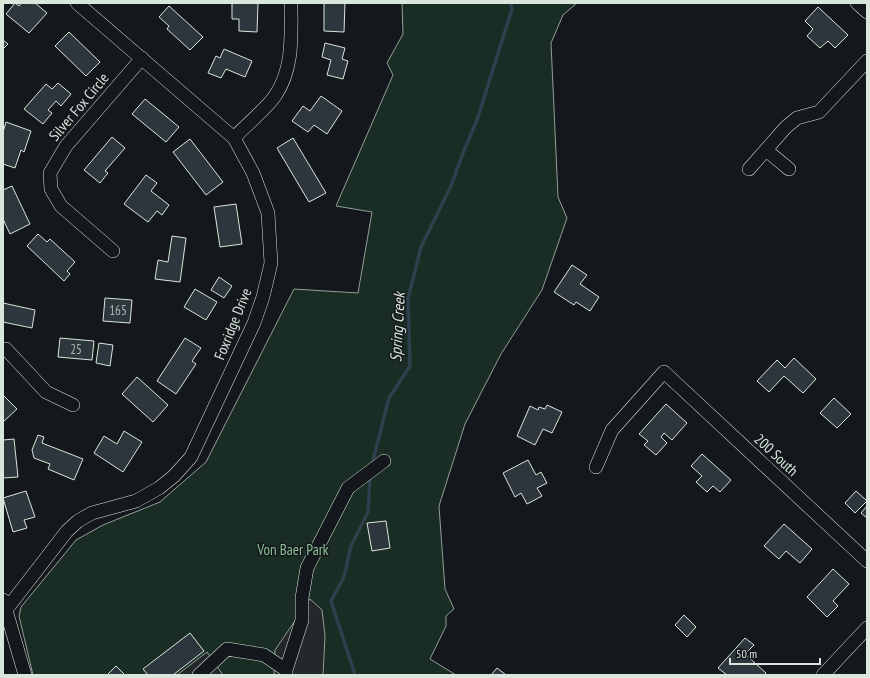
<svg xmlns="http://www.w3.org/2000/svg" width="870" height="678" font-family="'PT Sans Narrow',sans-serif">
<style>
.green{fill:#1a2d24;stroke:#939e99}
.parking{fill:#24282b;stroke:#939e99}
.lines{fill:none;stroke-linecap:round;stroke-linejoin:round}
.stream{stroke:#2f3f4d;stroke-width:3.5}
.building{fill:#2c363c;stroke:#d8e6dc}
.minor-casing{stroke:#d8e6dc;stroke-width:14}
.minor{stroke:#14181c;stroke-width:13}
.labels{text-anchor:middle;stroke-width:3;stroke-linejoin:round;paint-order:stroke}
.number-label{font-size:13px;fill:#adbab4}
.street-label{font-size:15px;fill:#d8e6dc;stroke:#14181c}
.park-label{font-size:15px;fill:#8ac095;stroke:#14181c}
.water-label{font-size:16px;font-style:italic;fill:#d8e6dc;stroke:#14181c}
</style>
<rect width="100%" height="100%" fill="#14181c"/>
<path class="green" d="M402,3h175l-14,12 -12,28 7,154 9,21 -25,72 -41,64 -36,70 -26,82 6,83 9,20 -8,7v10l-16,33 26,16h-423l-14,-59 2,-9 55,-67 27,-15 57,-23 46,-40 88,-173 64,4 14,-81 -36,-6 57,-131 -6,-12 16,-29z"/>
<path class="parking" d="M310,599l12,11 3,26 -2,39h-49l1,-25z
M207,652l16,23h-46z"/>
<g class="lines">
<path class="stream" d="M372,464l17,-66 21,-32 -2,-67 13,-52 30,-61 12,-33 14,-33 35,-111 -1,-6
M355,675l-24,-74 13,-24 7,-31 17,-34 2,-36"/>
</g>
<path class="building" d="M15,3l4,3 2,-3h14l12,10 -18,20 -23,-19z
M232,3h26l-1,29 -18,-1v-12h-7z
M324,3h21l-1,29 -20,-1z
M169,6l34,31 -13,13 -23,-21 2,-3 -10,-9z
M818,7l30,28 -13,13 -7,-7 -8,7 -13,-12 6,-7 -8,-8z
M69,32l31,30 -14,14 -31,-30z
M3,40l5,4 -5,5z
M325,43l20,5 -3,11 6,2 -5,18 -16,-4 4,-15 -9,-3z
M224,49l28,12 -7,16 -19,-8 -5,9 -13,-5 8,-17 4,2z
M58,83l13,11 -10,12 -5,-5 -8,9 4,3 -9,11 -19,-15 22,-25 6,5z
M321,96l21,15 -15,23 -13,-9 -6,7 -16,-11 11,-15 7,5z
M145,99l34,28 -13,15 -34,-28z
M6,122l25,9 -7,21 -3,-2 -6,18 -12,-4v-32z
M112,137l13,11 -20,23 3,2 -8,10 -16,-13z
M293,138l33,55 -17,9 -32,-54z
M190,139l33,43 -17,13 -33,-43z
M146,175l11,8 -6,8 18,14 -7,10 -5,-4 -9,11 -24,-18z
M12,186l18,38 -20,10 -7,-15v-29z
M236,204l6,40 -22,3 -6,-40z
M38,234l9,8 3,-3 25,23 -8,9 3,3 -6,7 -37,-35z
M172,236l14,2 -6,44 -25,-3 3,-19 10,2z
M572,265l15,10 -7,9 19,13 -9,14 -14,-9 -2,3 -20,-13z
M219,277l13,9 -8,12 -13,-8z
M195,289l22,13 -11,18 -22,-13z
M105,298l27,2 -2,23 -27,-2z
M3,303l32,7 -3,18 -29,-6z
M60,338l34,3 -2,19 -34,-3z
M185,338l16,10 -9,13 4,3 -20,30 -19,-13z
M99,343l14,2 -3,21 -14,-3z
M794,358l22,21 -13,14 -19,-17 -15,16 -12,-11 20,-21 8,8z
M137,377l31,28 -15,17 -31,-28z
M3,395l14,14 -14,13z
M834,398l17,16 -14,14 -17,-15z
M666,404l21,19 -15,17 -8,-7 -3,4 6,6 -11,12 -12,-10 4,-4 -9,-7z
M547,405l15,7 -10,21 -9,-4 -8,16 -18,-9 13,-30 8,4 1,-3 6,2z
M124,431l18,11 -19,30 -29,-19 10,-17 13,8z
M38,435l6,2 -2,6 41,16 -9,21 -26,-11 2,-5 -16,-6 -2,-8z
M14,439l4,38 -15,1v-38z
M702,454l29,26 -11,12 -7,-6 -6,6 -11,-10 6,-6 -11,-10z
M528,460l8,15 5,-3 6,11 -10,5 5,8 -15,8 -6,-11 -6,4 -12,-24z
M26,491l9,26 -11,3 3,8 -14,4 -10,-34z
M856,491l11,10 -12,12 -10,-10z
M867,506v12l-6,-5z
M386,521l4,27 -18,3 -5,-28z
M784,524l28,25 -12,14 -14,-12 -7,8 -15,-13z
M833,569l16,15 -16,17 5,5 -11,11 -20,-20z
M684,615l12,12 -9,10 -12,-12z
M190,633l14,18 -31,24h-25l-5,-6z
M745,638l9,7 -9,9 21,19 -2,2h-37l-9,-7z
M116,666l9,9h-18z
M497,668l9,7h-15z"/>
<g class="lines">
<g class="minor-casing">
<path id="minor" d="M857,3l10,9
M234,138c12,-13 31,-28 41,-42 19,-28 16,-61 16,-93
M766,150l23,19
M749,169l37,-42 11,-9 22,-6 48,-51
M113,251l-52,-45 -10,-17 -1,-16 16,-27 76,-88
M3,349h3l40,43 27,13
M596,467l16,-37 52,-58 203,189
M3,600l22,75
M6,610l61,-79 11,-10 14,-8 44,-12 23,-13 15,-12 17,-19 63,-134 9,-26 8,-34 -3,-50 -15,-40 -19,-35 -157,-135
M199,675l28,-26 37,6 22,15
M286,675v-5l16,-50v-22l5,-30 41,-80 36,-27
M823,675l44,-47"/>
</g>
<use href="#minor" class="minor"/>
</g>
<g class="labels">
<g class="number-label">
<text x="118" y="315">165</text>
<text x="76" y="354">25</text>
</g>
<g class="street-label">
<text transform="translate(79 107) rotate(-50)" y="5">Silver Fox Circle</text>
<text transform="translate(233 324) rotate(-68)" y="5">Foxridge Drive</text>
<text transform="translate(776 455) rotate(43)" y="5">200 South</text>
</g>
<g class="park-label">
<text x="293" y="555">Von Baer Park</text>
</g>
<g class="water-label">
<text transform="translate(397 327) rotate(-87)" y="6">Spring Creek</text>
</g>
</g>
<rect width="870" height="678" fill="none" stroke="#d8e6dc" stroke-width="8"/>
<path d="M730 658v6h90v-6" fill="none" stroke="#d8e6dc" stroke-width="2"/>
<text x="736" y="658" font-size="12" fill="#d8e6dc" stroke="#14181c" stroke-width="3" paint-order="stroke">50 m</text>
</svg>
